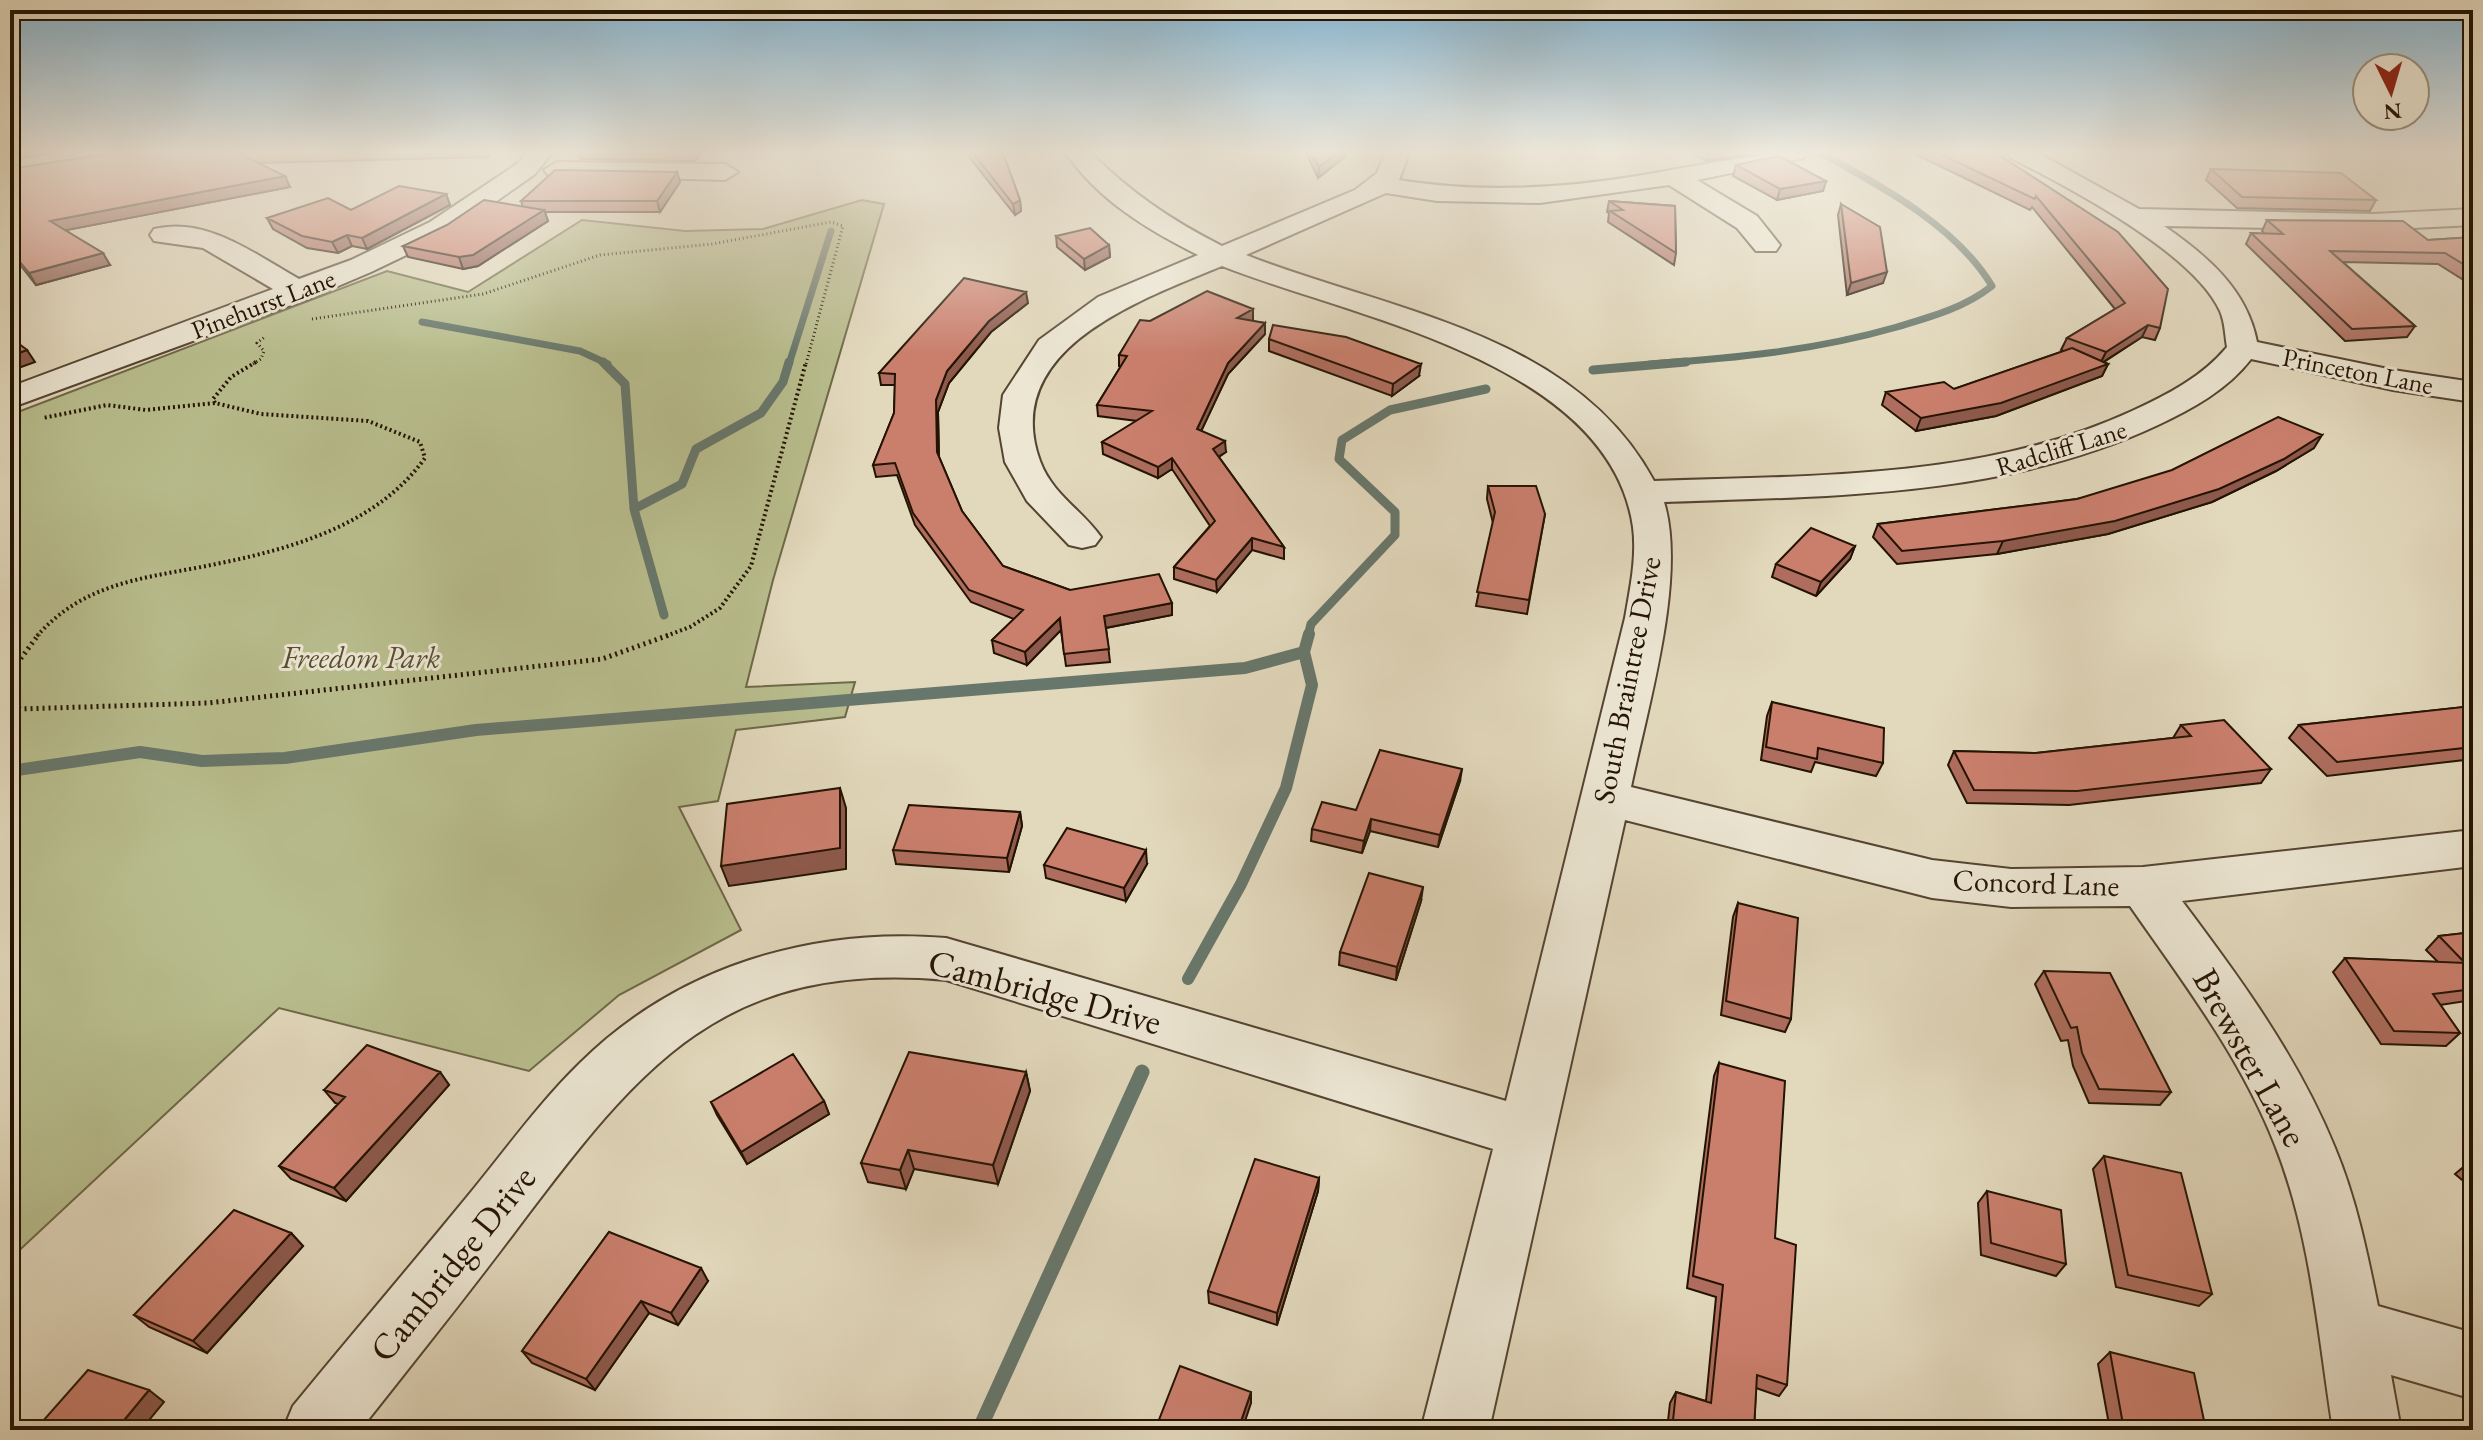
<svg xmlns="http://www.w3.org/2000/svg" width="2483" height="1440" font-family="'EB Garamond',serif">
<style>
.green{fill:#b8bd8d;stroke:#6e6848;stroke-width:2}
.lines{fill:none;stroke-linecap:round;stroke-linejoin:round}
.stream-far3{stroke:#68776b;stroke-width:7}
.stream-far2{stroke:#68776b;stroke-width:9}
.stream-far1{stroke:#68776b;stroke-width:12}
.stream{stroke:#68776b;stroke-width:15}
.minor-casing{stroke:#544431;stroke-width:4}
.path-far2{stroke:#241303;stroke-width:3;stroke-dasharray:1 3;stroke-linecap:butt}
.path-far1{stroke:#241303;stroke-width:4;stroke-dasharray:2 3;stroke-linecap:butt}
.path{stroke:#241303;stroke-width:5;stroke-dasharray:2 4;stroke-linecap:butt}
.minor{fill:#ece6d3;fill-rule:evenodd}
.wall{fill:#ae6d5e;stroke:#241303;stroke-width:2}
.shaded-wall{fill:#8d594c;stroke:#241303;stroke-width:2}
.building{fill:#ca7f6d;stroke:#241303;stroke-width:2}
.labels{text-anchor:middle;stroke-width:6;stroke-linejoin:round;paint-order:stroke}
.far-street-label{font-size:26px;fill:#241303;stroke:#ece6d3}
.park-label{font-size:30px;font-style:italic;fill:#584e33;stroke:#ece6d3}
.street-label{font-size:30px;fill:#241303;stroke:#ece6d3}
.near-street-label{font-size:36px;fill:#241303;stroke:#ece6d3}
</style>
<rect width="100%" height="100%" fill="#e2d8bc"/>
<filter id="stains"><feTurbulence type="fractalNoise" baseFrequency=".0025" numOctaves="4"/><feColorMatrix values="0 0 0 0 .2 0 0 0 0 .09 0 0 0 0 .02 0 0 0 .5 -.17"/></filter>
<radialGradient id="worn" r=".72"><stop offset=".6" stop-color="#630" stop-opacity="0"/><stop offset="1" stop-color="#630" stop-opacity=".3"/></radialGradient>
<path class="green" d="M862,200l22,4 -111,376 -27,107 109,-5 -10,35 -109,13 -18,71 -39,6 62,123 -122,65 -90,76 -250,-63 -269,251v-844l377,-144 81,21 114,-72 103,11 78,-2z"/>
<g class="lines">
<path class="stream-far3" d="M422,322l158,29 28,13
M789,364l42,-133
M1650,364c86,-6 163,-13 247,-37 34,-10 67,-19 95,-41 -36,-60 -111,-100 -171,-133"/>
<path class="stream-far2" d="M603,362l22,22 9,125 30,106
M1593,370l93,-8
M634,509l48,-25 14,-35 65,-36 22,-31 6,-20
M1308,636l3,-12 84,-89v-23l-56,-53 3,-19 48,-30 96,-21"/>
<path class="stream-far1" d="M10,771l130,-19 62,9 83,-3 191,-28 769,-62 59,-16
M1188,979l53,-95 45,-96 26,-103 -8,-33 5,-18"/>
<path class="stream" d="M979,1430l163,-358"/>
<g class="minor-casing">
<path id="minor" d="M527,153h25l-17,21 -85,60 -79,38 -61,26 -300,110v-21l263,-98 -70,-41 -49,-7 -4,-6 4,-6c53,-13 102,26 145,50l52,-19 79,-38 87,-58z
M1066,153h25c40,40 80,67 131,93l133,-56 22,-17 8,-20h24l-10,27c80,13 158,9 238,-4 57,-9 112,-23 170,-23l-3,5 -107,22 60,36 23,29 -4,6h-20l-19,-23 -68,-43 -129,18 -103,-2 -51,-8 -140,62c142,56 328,77 408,226 161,-6 328,-1 478,-70 35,-16 70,-34 95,-64 -2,-11 -2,-25 -7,-36 -27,-59 -152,-124 -209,-153l-3,-5h30l101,56 234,5 100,-5v16l-100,5 -209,-4c42,29 83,63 93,116l136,28 80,12v20l-80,-12 -142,-31c-24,31 -59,50 -93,66 -155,73 -327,71 -494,77 23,75 -17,207 -33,285l301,73 79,9 132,-2 330,-37v36l-291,35c58,77 116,156 153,247 21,50 32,104 43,158l95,27v66l-82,-24 10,55h-68c-15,-95 -22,-195 -58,-285 -34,-87 -92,-163 -145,-239l-119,1 -79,-9 -307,-78 -136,610h-68l72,-281 -547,-169c-224,-20 -306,86 -429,249 -51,68 -104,134 -157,201h-77l10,-24c59,-72 119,-142 178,-214 36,-44 69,-90 109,-129 98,-97 232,-136 366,-125l560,163 119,-483c5,-29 12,-61 8,-91 -24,-166 -283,-210 -411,-261 -79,33 -223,82 -182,195 12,33 42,49 61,76l-6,8 -13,3 -13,-3 -42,-44 -22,-39 -6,-34 4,-33 36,-55 59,-43 100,-42c-50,-25 -100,-55 -132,-102z
M557,162l168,2 13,8 -13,8 -177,-5 -4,-5z"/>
</g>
<path class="path-far2" d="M312,319l171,-25 117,-39 112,-11 119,-22 12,4 -37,138
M253,364l8,-5 3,-8 -7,-8 9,-7"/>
<path class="path-far1" d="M215,403l-2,-4 18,-22 25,-15
M37,636c45,-51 100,-57 164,-69 82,-16 173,-38 224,-109l-5,-16 -52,-21 -107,-7 -46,-11 -69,7 -39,-5 -64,13
M666,636l24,-9 30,-19 31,-42 55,-204"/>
<path class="path" d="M10,673l29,-39
M10,700l10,9 188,-6 394,-44 70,-25"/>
<use href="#minor" class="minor"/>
</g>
<path class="wall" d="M112,153h379l-3,4 -230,6 32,24 -224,43 44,35 -74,20 -26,-33v-83z
M578,153h123l-6,8 -114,-2z
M969,153h34l17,47 1,11 -6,4 -45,-57z
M1306,153h40v3l-28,22z
M1692,153h60v1l-45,7z
M1913,153h94l-1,3 -4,1 158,171 -5,12 -13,-3 -38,25 4,2 -6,12 -106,40 -80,15 -34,-26 4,-13 68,-3 110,-38 -3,-1 6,-12 48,-29 -83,-102 -2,3z
M1736,165l90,16 -3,10 -46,9 -44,-24z
M2211,169l165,31 -6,11 -133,-3 -31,-28z
M677,172l3,10 -20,30h-115l3,9 -70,45 -15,3 -55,-12 -5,-11 120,-39 -2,-6z
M446,194l4,11 -83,44 -15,-3 -14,7 -31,-5 -34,-19 -6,-11 84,-8z
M1609,201l66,5 1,47 -2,12 -66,-43 1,-9 -2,-1z
M1841,204l42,79 -36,12 -9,-80z
M2267,220l161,20 45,-3v49l-35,-22 -95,-2 72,64 -8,11 -62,4 -99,-97 5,-11 14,1 -3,-3z
M1056,236l53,9 1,12 -25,13 -28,-23z
M1028,303l-37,29 -42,51 -11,29 1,45 23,54 41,55 67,24 102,13v12l-66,13 4,34 -44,4 -5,-36 -34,35 -33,-12 -2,-13 22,-21 -43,-17 -56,-77 -18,-50 -21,2 -3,-12 21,-52 1,-28h-14l-2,-12z
M1253,320l-2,1 14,2v11l-37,40 -27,57 25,21 -7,5 65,90v12l-32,-9 -35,42 -43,-13v-12l36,-41 -38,-57 -14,9 -55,-24 -1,-12 35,-21 -39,-5 -1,-11 24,-39h-2v-11l31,-34z
M1269,339l150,37 -27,20 -123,-45z
M2314,448l-38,23 -64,31 -104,32 -111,20 -100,10 -24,-27 5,-13 199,-25z
M1488,486l57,28 -18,100 -51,-8 17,-83 -6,-24z
M1855,546l-5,13 -34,37 -44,-19 4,-13z
M1772,702l111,61 -7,13 -61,-14 -4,10 -50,-12 6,-44z
M2473,706v53l-146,17 -38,-38 10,-13z
M2181,725l90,44 -10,14 -192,22 -102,-2 -19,-38 6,-14 82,2 137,-15z
M1460,781l-22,66 -68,-16 -8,22 -51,-12 1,-12 44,-19z
M1020,812l2,14 -13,46 -113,-8 -3,-14z
M1147,864l-21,37 -80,-23 -2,-13z
M1421,901l-25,79 -57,-15 1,-13z
M1738,903l53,116 -6,13 -64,-17 12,-98z
M2473,932v68l-33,5 20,28 -14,13 -65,-2 -48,-72 12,-14 93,4 -12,-12 13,-14z
M2044,971l127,121 -11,13 -71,-2 -16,-37 -5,-26 -7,1 -26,-57z
M1719,1063l56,175 12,147 -8,11 -23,-8 -2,42h-87l3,-27 6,-11 30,9 10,-104 -29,-9 27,-212z
M440,1072l9,13 -103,116 -55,-22 -12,-13 59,-62 -3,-1 -11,-13z
M1026,1072l4,19 -32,93 -84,-15 -8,20 -38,-7 -7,-19z
M824,1101l5,13 -82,50 -30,-49 -6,-13z
M2104,1156l108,138 -13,12 -83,-19 -23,-118z
M2473,1159v30l-18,-15z
M1319,1178l-1,13 -41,134 -68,-22 -1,-12z
M1987,1191l79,73 -10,12 -75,-21 -3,-52z
M609,1232l99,49 -30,44 -29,-12 -54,77 -63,-27 -10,-12z
M291,1233l12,13 -96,107 -58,-26 -15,-12z
M2110,1352l96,78h-96l-12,-66z"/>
<path class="shaded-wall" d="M10,153h46l-46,7z
M693,153h8l-6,8z
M1337,153h9v3l-28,22 1,-11z
M1709,153h43v1l-45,7z
M1989,153h18l-1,3 -19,4z
M677,172l3,10 -20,30 -3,-11z
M285,176l5,11 -233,45 -7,-11z
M1826,181l-3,10 -46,9 3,-11z
M446,194l4,11 -83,44 -5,-11z
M1020,200l1,11 -6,4 -2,-11z
M544,210l4,11 -70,45 -15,3 -4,-12z
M347,235l5,11 -14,7 -6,-11z
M1109,245l1,12 -25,13 -1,-11z
M103,253l7,12 -74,20 -7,-12z
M1887,272l-4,11 -36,12 4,-12z
M1026,292l2,11 -37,29 -42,51 -11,29 1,52 -2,-12 -1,-52 11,-29 42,-50z
M1253,309v11l-16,9v-11z
M1265,323v11l-37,40 -31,66v-11l31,-66z
M2148,325l-6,12 -42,27 6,-12z
M27,350l8,12 -25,9v-15z
M1421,364l-2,12 -27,20 1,-12z
M2108,364l-6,12 -106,40 -80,15 5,-13z
M2322,435l-8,13 -38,23 -64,31 -104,32 -111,20 6,-13z
M1225,441l1,11 -13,8v-11z
M1172,458v11l-14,9v-11z
M1252,538v12l-35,42 -1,-12z
M1855,546l-5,13 -34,37 5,-14z
M1172,603v12l-67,13 -1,-12z
M1060,618l1,12 -34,35 -2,-13z
M1462,769l-2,12 -22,66 2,-12z
M840,788l6,20v61l-117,17 -8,-20z
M1020,812l2,14 -13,46 -2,-14z
M1371,819l-1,12 -8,22 2,-12z
M1146,850l1,14 -21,37 -2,-13z
M1423,887l-2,14 -25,79 1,-13z
M440,1072l9,13 -103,116 -12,-13z
M1026,1072l4,19 -32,93 -5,-19z
M824,1101l5,13 -82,50 -6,-12z
M908,1150l6,19 -8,20 -6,-19z
M1319,1178l-1,13 -41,134v-12z
M291,1233l12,13 -96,107 -14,-12z
M701,1268l7,13 -30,44 -7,-12z
M641,1301l8,12 -54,77 -9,-11z
M149,1390l15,12 -23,28h-25z
M1251,1392v11l-9,27h-4z"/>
<path class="building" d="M112,153h134h-8l47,23 -235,45 53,32 -74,20 -19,-23v-81z
M973,153h30l17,47 -7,4z
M1311,153h26l-18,14z
M1938,153h58l122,79 50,57 -8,39 -12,-3 -42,27 -39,-14 58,-35 -89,-107 -1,3z
M1779,156l47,25 -46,8 -44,-24z
M2211,169l130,4 35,27 -134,-3z
M555,170l122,2 -20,29h-136z
M399,186l47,8 -84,44 -15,-3 -15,7 -30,-6 -35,-18 61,-20 23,12z
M484,200l60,10 -71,45 -14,2 -56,-11 44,-21z
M1609,201l66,5 1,47 -66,-42 13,-1z
M1841,204l39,23 7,45 -36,11z
M2267,220l136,1 25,19 45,-3v33l-28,-17 -115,-2 85,75 -63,3 -101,-96 32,1z
M1090,228l19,17 -25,14 -28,-23z
M964,278l62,14 -37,29 -42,50 -11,29 1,52 25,59 41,55 67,24 89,-16 13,29 -68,13 5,33 -45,5 -4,-36 -35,34 -33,-12 31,-30 -54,-20 -56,-77 -18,-50 -22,2 21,-52 1,-39 -16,-1z
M1207,291l46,18 -16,9 28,5 -37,40 -31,66 28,12 -12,8 71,98 -32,-9 -36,42 -42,-13 41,-46 -43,-63 -14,9 -56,-25 50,-31 -55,-6 30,-49 -8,-1 21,-35 10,1z
M1273,325l73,12 75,27 -28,20 -124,-45z
M10,337l17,13 -17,6z
M2072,348l36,16 -107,39 -80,15 -35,-26 58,-10 10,7z
M2278,417l44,18 -38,24 -65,30 -104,32 -112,20 -101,10 -24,-27 199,-25 95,-29z
M1488,486h48l9,28 -16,86 -52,-8 18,-80z
M1811,528l44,18 -34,36 -45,-18z
M1772,702l112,26 -1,35 -65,-15 -1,11 -51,-12z
M2472,706l1,41 -136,15 -38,-37z
M2224,720l47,49 -194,22 -103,-1 -20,-39 82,2 155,-17 -10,-11z
M1380,750l82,19 -22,66 -69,-16 -7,22 -52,-12 10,-27 34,8z
M840,788v60l-119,18 6,-62z
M909,805l111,7 -13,46 -114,-8z
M1067,828l79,22 -22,38 -80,-23z
M1369,873l54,14 -26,80 -57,-15z
M1738,903l60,15 -7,101 -65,-18z
M2473,932v57l-40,5 27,39 -66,-2 -49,-73 120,5 -26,-27z
M2044,971l66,2 61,119 -72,-3 -17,-36 -5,-26 -6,1z
M367,1045l73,27 -106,116 -55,-22 66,-69 -21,-7z
M909,1052l117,20 -33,93 -85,-15 -8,20 -39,-7z
M793,1054l31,47 -83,51 -30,-50z
M1719,1063l66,18 -10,157 21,7 -9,140 -30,-10 -3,55h-82l4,-38 35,11 12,-118 -30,-9z
M2104,1156l77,17 31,121 -84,-19z
M1255,1159l64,19 -42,135 -69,-22z
M1987,1191l74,19 5,54 -75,-21z
M234,1210l57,23 -98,108 -59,-26z
M609,1232l92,36 -30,45 -30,-12 -55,78 -64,-28z
M2110,1352l84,21 12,57h-82z
M1180,1366l71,26 -13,38h-83z
M88,1370l61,20 -33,40h-81z
M469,1422l27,8h-32z"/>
<linearGradient id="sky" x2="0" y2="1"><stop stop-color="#87b6d2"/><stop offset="0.43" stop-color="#f2ede1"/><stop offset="1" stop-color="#f2ede1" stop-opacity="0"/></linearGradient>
<rect width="2483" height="354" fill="url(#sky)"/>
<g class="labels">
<g class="far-street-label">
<text transform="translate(263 304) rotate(-21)" y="9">Pinehurst Lane</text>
<text transform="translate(2358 371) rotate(11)" y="9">Princeton Lane</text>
<text transform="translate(2061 448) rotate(-17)" y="9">Radcliff Lane</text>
</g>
<g class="park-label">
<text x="361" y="668">Freedom Park</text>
</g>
<g class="street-label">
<text transform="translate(1627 680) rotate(-79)" y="10">South Braintree Drive</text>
<text transform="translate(2036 883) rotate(2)" y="10">Concord Lane</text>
</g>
<g class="near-street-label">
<text transform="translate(1045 991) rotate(15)" y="13">Cambridge Drive</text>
<text transform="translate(2251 1057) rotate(61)" y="13">Brewster Lane</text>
<text transform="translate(452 1263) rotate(-51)" y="13">Cambridge Drive</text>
</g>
</g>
<rect width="2483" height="1440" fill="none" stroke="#e2d8bc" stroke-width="40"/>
<rect x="12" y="12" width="2459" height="1416" fill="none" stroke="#241303" stroke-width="4"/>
<rect x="20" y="20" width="2443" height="1400" fill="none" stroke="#241303" stroke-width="2"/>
<g transform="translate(2391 92) rotate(175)"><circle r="38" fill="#ece6d3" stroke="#9c9280" stroke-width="2"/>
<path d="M0-6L14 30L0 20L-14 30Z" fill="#8f2418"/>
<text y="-12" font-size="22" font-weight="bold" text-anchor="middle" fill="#241303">N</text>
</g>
<rect width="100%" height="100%" filter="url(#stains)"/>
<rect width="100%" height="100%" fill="url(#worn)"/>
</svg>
